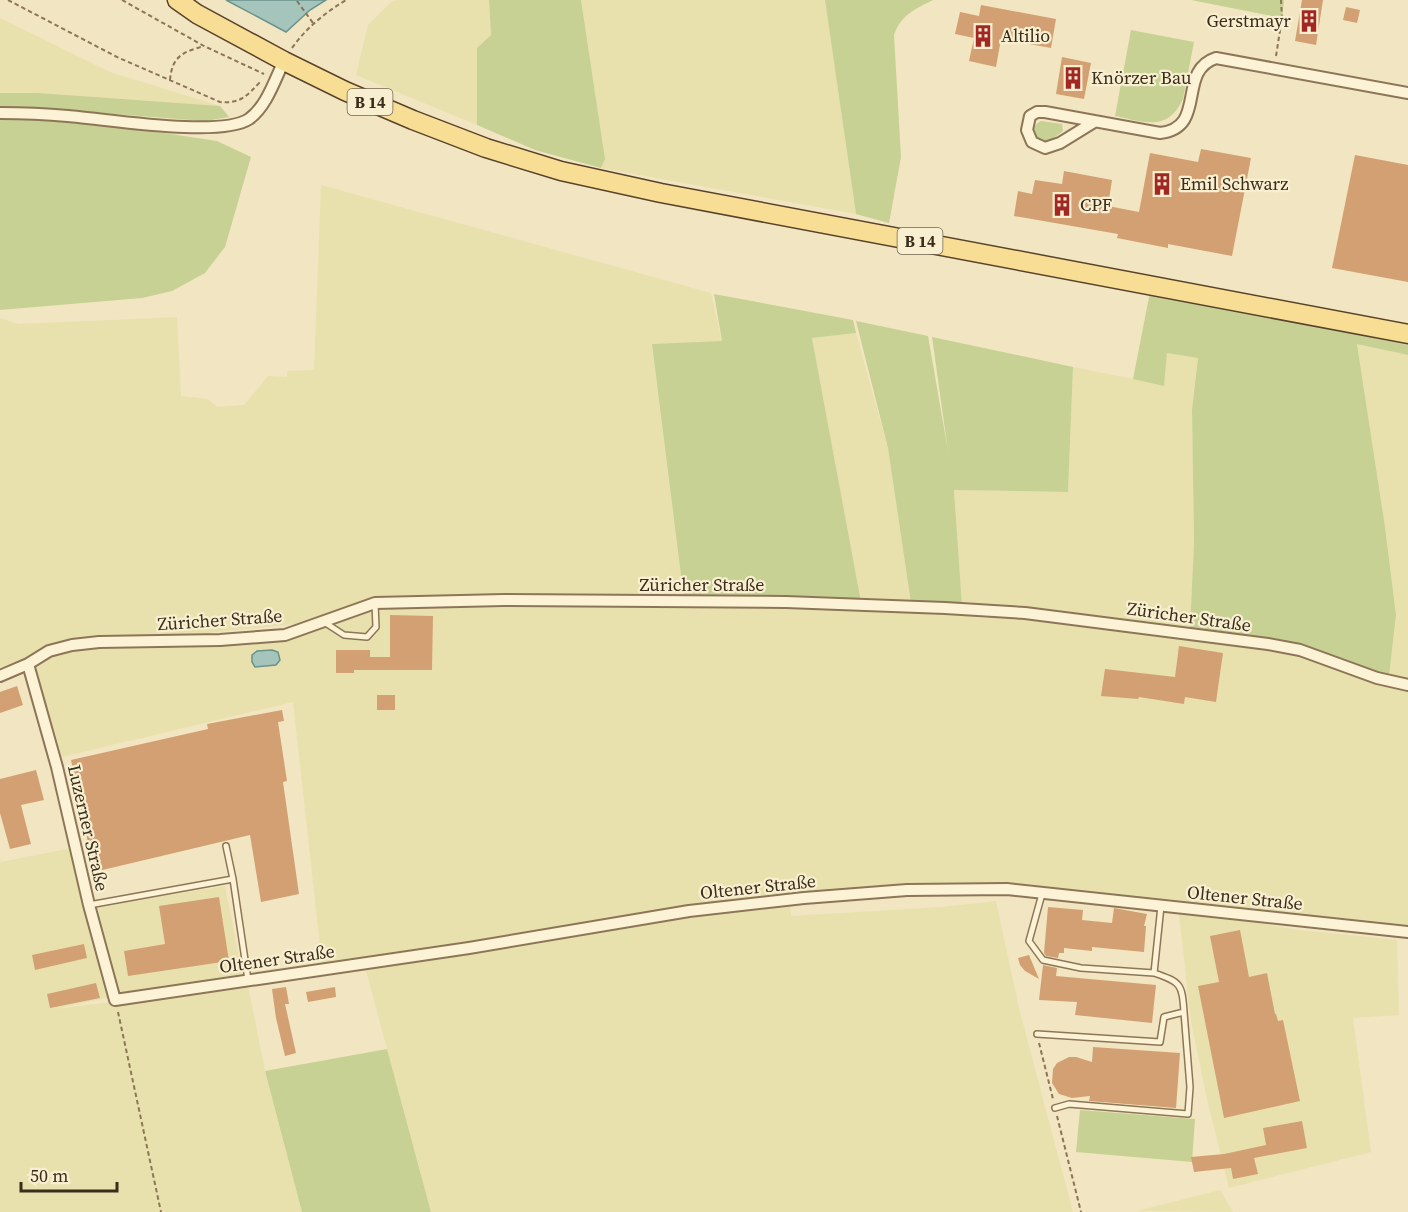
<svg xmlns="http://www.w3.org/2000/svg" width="1408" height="1212" font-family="'Source Serif 4',serif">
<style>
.farmland{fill:#e8e1ae}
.green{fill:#c7d194}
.water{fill:#a4c4bc;stroke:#6a938a;stroke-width:1.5}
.building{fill:#d3a073}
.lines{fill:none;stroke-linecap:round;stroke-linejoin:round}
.lane-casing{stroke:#8d7657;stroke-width:8}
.street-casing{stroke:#8d7657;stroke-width:14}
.primary-casing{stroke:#5a432b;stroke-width:21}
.path{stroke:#8d7657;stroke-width:2;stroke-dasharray:4.5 3;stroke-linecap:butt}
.lane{stroke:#fcf2d5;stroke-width:5}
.street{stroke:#fcf2d5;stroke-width:10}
.primary{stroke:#f8de95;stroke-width:18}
.labels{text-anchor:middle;stroke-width:4.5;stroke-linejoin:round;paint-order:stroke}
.shield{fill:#f8efd1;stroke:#746752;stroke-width:1.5}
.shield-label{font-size:16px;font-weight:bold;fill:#3b2d1c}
.poi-label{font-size:18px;fill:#3b2d1c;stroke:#f8efd1;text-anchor:start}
.street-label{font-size:18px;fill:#3b2d1c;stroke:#f8efd1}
</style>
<rect width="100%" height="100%" fill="#f2e5c1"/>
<path class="farmland" d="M396,0h93l2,35 -14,13v77l-121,-50 12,-50 23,-23z
M581,0h244l31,214 -255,-46 4,-9z
M0,18l110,54 110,34 -181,-13h-39z
M321,185l390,108 11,49 -70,2 32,255 -191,-5 -123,5 -74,25 -88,9 -99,4 -60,7 -30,17 -19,7v-350l19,6 158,-7 4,79 27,3 9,8 27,-2 24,-29 19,1v-6l27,-1z
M856,333l32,115 23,155 -50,-1 -49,-264z
M1357,343l51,12v324l-19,-3 7,-61 -11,-88z
M1167,353l31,5 -6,52 2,132 -4,87 -128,-17 -100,-6 -8,-116 114,2 5,-125 91,18z
M497,604l361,5 91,3 31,6 36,-3 279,38 113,36v238l-398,-41 -175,5 -513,73 -29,-262 -231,55 -26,-87 3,-8 14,-7 22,-5 214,-10 20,-6 62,-25z
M72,848l14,60 139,-22 18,92 -132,19 -57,12 194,-23 17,85 37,141h-302v-353l1,3z
M996,901l23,107 54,204h-642l-66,-245 319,-53 106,-11 1,13 150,-9z
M1179,914l66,6 46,9 106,11 2,75 -46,3 18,134 -142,36 -22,-89 -16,-77z
M1220,1190l13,22 -96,-1z"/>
<path class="green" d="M489,0h92l24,159 -4,9 -66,-18 -58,-25v-77l14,-13z
M825,0h108c-18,9 -32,15 -39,35l7,122 -12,66 -33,-9z
M1191,0h93l-2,18z
M1131,30l63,12 -11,57c-15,33 -39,23 -68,17z
M0,93h39l181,13 9,11 -24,4 -144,-11 -61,-2z
M0,118h25l112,11 80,12 34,16 -26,90 -20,26 -33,18 -30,7 -142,12z
M1041,121l21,3 1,7c-4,3 -11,9 -18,10 -14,0 -15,-15 -4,-20z
M1150,292l258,53v10l-51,-11 28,183 11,88 -7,61 -9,-1 -81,-30 -109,-16 4,-87 -2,-132 6,-52 -31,-5 -3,33 -31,-7z
M714,294l139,26 3,13 -44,5 49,264 -177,-3 -32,-255 70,-3z
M856,321l72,15 20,115 -16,-114 141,30 -5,125 -114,-2 8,116 -51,-3 -23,-155z
M387,1049l44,163h-129l-37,-141z
M1080,1110l115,9 -3,43 -116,-10z"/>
<path class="water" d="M226,0h100l-16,10 -24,22z
M272,650l6,2 2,8 -4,5 -21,2 -3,-5v-7l5,-4z"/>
<path class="building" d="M1302,0h21l-7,45 -21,-4z
M981,5l75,14 -5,29 -50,-9 -5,28 -27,-6 5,-23 -19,-4 5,-22 19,4z
M1346,7l14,3 -3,13 -14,-3z
M1062,57l29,6 -7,36 -28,-5z
M1201,149l50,9 -19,98 -64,-12v4l-51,-10 1,-4 -104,-18 4,-25 14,3 3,-14 27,4 2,-13 48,9 -4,26 31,6 11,-59 48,9z
M1355,155l53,10v117l-76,-14z
M390,615l43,1 -1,54h-78v3h-18v-23h34v7h20z
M1179,646l44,7 -7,49 -31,-5 -1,7 -45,-7 -1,2 -37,-3 4,-27 70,8z
M17,686l6,19 -23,8v-21z
M377,695h18v15h-18z
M282,710l2,11 -6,1 9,59 -4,1 16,112 -38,8 -11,-67 -156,37 -23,-112 137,-31 -1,-5z
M36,770l8,30 -23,5 10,39 -21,5 -10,-36v-34z
M219,897l10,64 -101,15 -4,-25 41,-7 -6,-38z
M1048,907l35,3 -1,10 30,3 2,-15 33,6 -3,12h2l-2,26 -52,-5v4l-28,-3v5h-5l-1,5 -12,-2 -2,-3z
M1240,930l9,47 18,-4 8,41h1l2,7 5,-1 17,81 -76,17 -26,-132 21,-4 -9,-46z
M84,944l3,14 -52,12 -3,-15z
M1029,955l10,24 -14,-8 -5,-6 -2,-7z
M1043,965l14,3 -1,8 100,9 -4,38 -77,-8 2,-13 -38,-2z
M96,983l4,15 -50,10 -3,-14z
M286,987l3,17h-4l11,49 -11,3 -9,-38 -4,-29z
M335,987l1,10 -28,5 -2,-10z
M1093,1047l87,6 -4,55 -87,-7 1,-5 -18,2 -13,-4 -7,-11 1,-14 4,-6 12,-6h7l16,5z
M1302,1121l5,27 -53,10 4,16 -25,5 -2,-11 -37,4 -3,-15 33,-3 42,-9 -3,-17z"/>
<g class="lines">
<g class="lane-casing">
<path id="lane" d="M324,622l20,13 23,2 9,-10 -1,-23
M226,846l7,33
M1042,894l-13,47 14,19 38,8 73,5
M89,905l144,-26 15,101
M1037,1034l123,8 4,-25 20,-5c-2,-28 -3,-30 -30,-39l7,-67
M1055,1108l14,-4 119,10 2,-27 -6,-75"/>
</g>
<g class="street-casing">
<path id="street" d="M0,113c23,0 46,1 68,3 39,3 152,22 181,3 18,-13 26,-40 35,-58
M1094,122l-34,21 -15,5 -13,-6 -5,-12 3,-14 7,-4h8l115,21c48,-5 16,-62 56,-75l192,35
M28,664l29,103 32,138 26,95 354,-52 220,-37 115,-13 103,-8 100,-1 401,43
M0,676l28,-12 21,-13 23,-6 27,-3 121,-2 65,-5 90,-32 129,-3 282,2 159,6 80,5 243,31 32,6 77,28 31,7"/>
</g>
<g class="primary-casing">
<path id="primary" d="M177,0l20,14 87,47 61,30 68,29 73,28 75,23 100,22 747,141"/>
</g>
<path class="path" d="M8,0l109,57 103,45c20,2 27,-6 40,-20
M122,0l82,46 60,28
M297,1l16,22
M292,48c15,-21 33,-35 54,-48
M1276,56l6,-38 -1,-18
M170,80c2,-24 13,-28 34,-34
M118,1012l43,200
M1039,1043l14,56
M1057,1116l24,96"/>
<use href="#lane" class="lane"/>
<use href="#street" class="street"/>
<use href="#primary" class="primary"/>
</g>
<defs>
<g id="building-bare" transform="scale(1.8)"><path d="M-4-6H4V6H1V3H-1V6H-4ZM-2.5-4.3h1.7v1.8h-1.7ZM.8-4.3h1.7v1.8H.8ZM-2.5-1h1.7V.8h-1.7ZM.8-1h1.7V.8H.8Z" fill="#a12722" stroke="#f8efd1" stroke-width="2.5" paint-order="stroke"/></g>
</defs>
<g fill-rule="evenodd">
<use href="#building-bare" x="1309" y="21"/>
<use href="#building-bare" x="983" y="36"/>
<use href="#building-bare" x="1073" y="78"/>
<use href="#building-bare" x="1162" y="184"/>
<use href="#building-bare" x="1062" y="205"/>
</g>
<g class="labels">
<g class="shield">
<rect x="347.5" y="89" width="45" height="26" rx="4.5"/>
<rect x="897.5" y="228" width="45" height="26" rx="4.5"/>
</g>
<g class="shield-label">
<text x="370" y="108">B 14</text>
<text x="920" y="247">B 14</text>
</g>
<g class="poi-label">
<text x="1291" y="27" text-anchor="end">Gerstmayr</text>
<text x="1001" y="42">Altilio</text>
<text x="1091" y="84">Knörzer Bau</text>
<text x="1180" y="190">Emil Schwarz</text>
<text x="1080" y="211">CPF</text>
</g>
<g class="street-label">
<text x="702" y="591">Züricher Straße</text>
<text transform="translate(1189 617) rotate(8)" y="6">Züricher Straße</text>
<text transform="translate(220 620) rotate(-4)" y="6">Züricher Straße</text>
<text transform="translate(88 828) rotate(77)" y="6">Luzerner Straße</text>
<text transform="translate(758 887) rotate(-6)" y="6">Oltener Straße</text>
<text transform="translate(1245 898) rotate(6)" y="6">Oltener Straße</text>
<text transform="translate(277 959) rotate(-8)" y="6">Oltener Straße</text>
</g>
</g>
<path d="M21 1182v9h96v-9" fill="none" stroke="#3b2d1c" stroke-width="3"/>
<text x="30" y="1182" font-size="18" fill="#3b2d1c" stroke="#f8efd1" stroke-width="4.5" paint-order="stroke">50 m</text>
</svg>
